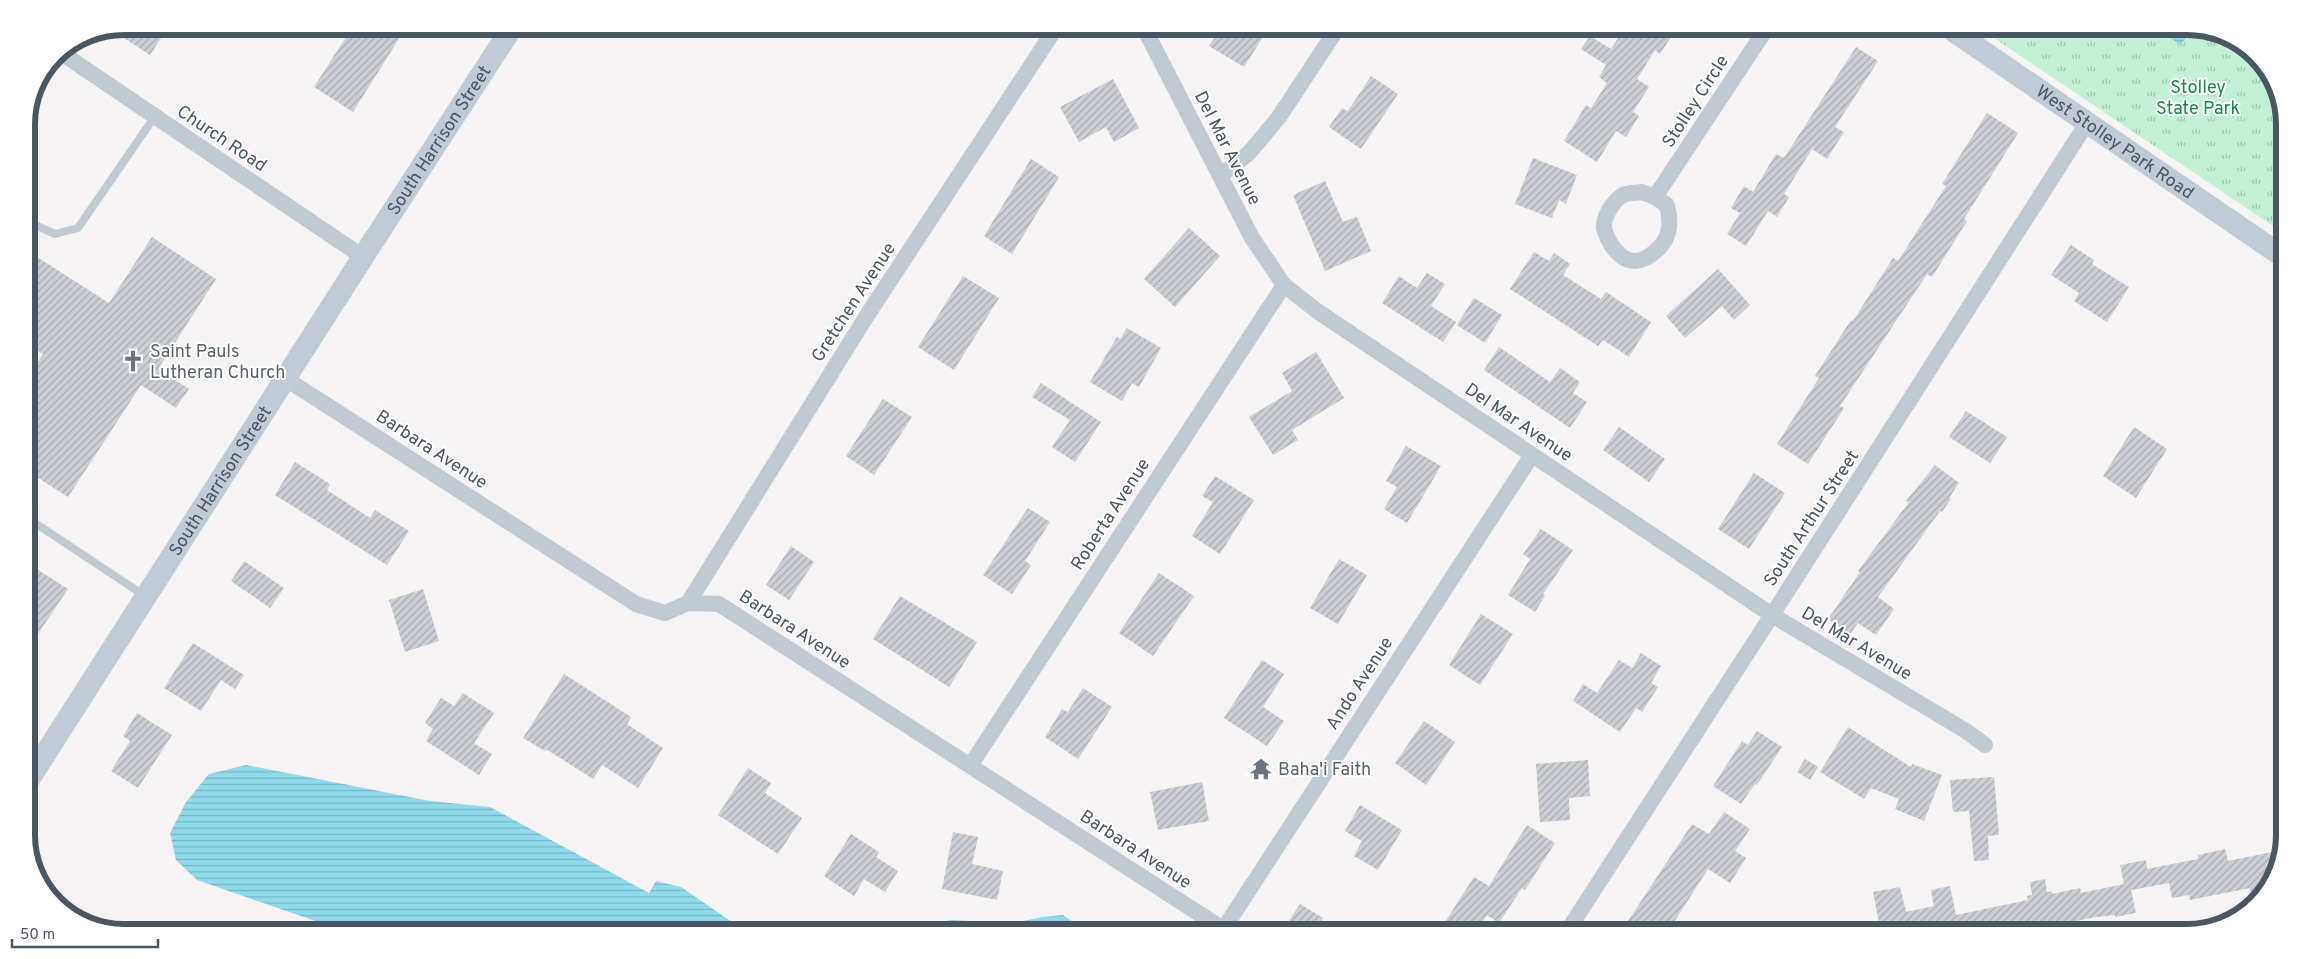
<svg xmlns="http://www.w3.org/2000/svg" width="2311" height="959" font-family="Overpass,sans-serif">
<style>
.park{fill:url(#park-tufts)}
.water{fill:url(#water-rules)}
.building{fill:url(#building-hatch)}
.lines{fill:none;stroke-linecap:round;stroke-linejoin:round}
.lane{stroke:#c1cad2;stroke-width:8}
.street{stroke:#c1cad2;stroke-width:16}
.secondary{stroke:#c1cbd6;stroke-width:22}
.labels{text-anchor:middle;stroke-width:4;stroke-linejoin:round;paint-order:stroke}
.park-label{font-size:18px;fill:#17864f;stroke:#fff}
.street-label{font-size:18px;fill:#4a5661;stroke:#fff}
.worship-label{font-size:18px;fill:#5b616d;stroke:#fff;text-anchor:start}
.rim{fill:none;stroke:#4a5661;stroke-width:6}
</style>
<defs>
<pattern id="park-tufts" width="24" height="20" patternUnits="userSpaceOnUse" patternTransform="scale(1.25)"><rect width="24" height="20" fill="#c3f1d5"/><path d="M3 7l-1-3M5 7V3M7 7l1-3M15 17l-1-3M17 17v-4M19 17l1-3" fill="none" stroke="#a0c6b0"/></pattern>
<pattern id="water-rules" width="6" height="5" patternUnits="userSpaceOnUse" patternTransform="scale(1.25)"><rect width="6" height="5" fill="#90daee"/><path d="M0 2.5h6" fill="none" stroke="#78b4c4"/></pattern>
<pattern id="building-hatch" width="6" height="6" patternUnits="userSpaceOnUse" patternTransform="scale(1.25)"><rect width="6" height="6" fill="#cdcfd5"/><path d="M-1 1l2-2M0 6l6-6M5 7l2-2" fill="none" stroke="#a8abb0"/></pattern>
</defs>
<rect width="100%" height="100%" fill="#f5f3f3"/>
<path class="park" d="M1976,26h211l37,8 44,35 17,49v116z"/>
<path class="water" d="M2153,26l40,1 -12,18z
M246,765l184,36 60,6 159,86 7,-12 25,6 67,46h-398l-153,-53 -21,-20 -6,-27 16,-31 23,-28z
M1063,915l16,11v7h-156l3,-5 24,-8 64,3 28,-6z"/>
<path class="building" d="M124,26h45l-19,29 -40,-26z
M353,26h54l-54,86 -39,-25z
M1222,26h48l-26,41 -35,-21z
M1626,26h52l-18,28 -5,-4 -18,29 12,8 -16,25 6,4 -13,21 -10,-6 -19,31 -33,-21 22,-36 5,3 16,-25 -8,-6 7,-12 -25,-16 9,-13 21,13z
M1856,47l22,14 -43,66 9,5 -17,27 -15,-10 -28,45 5,3 -12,20 -9,-6 -22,35 -19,-12 13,-21 -9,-5 13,-22 9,6 23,-38 8,4z
M1371,76l27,18 -37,55 -32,-22 13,-19 6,3z
M1113,79l26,49 -25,14 -8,-15 -27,15 -19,-35z
M1987,113l31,20 -54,86 3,2 -35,56 -5,-3 -87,132 4,2 -36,56 -31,-20 42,-66 -4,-2 36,-56 2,1 40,-63 5,3 48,-75 -4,-2z
M1533,158l44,17 -11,29 -7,-4 -7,18 -37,-14z
M1031,159l28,18 -47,77 -28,-18z
M1325,181l18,41 14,-5 14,34 -46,20 -32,-76z
M1189,228l31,28 -45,51 -31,-28z
M152,237l64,42 -58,90 31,20 -13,19 -35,-23 -73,112 -42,-27v-90l17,-26 -8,-5 4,-6 -13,-8v-85l83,53z
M2071,245l23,15 -2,4 37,23 -22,35 -33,-21 5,-8 -28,-18z
M1534,252l15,9 5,-8 16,11 -7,11 38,24 5,-7 45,30 -22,35 -26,-17 -5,6 -88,-57z
M1718,269l32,36 -16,15 -12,-14 -37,32 -19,-22z
M1427,273l18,11 -14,22 25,16 -13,20 -61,-39 17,-27 18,12z
M963,276l36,22 -45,72 -36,-23z
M1474,298l28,17 -17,28 -28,-18z
M1127,328l34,20 -22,39 -7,-4 -10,18 -32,-19 27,-45 3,2z
M1499,347l51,35 10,-14 20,14 -7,11 14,9 -17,26 -86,-58z
M1316,352l28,46 -52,32 6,10 -25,15 -24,-38 43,-26 -10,-18z
M1041,383l60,39 -26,40 -23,-15 18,-27 -38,-23z
M883,399l29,18 -38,58 -28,-19z
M1966,411l41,26 -17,26 -41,-26z
M1619,427l46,32 -16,23 -46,-32z
M2134,427l33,22 -31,49 -33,-22z
M1406,446l35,20 -34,57 -23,-14 13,-22 -11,-6z
M295,462l35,22 -3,6 43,28 5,-8 34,21 -22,34 -112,-70z
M1935,465l24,18 -10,15 2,1 -9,13 -2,-1 -62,86 16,12 -18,26 -18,-12 -8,11 -22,-15 32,-47 -2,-1 51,-69 -3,-1z
M1754,473l31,20 -36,56 -31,-20z
M1215,476l39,24 -34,54 -28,-18 21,-34 -11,-6z
M1028,508l22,14 -25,39 6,4 -19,29 -29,-19z
M1541,529l32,21 -30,44 2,2 -10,16 -27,-17 22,-36 -7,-5z
M791,546l23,16 -25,38 -23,-15z
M1339,559l28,16 -29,49 -28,-16z
M244,561l40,27 -14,20 -39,-27z
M32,566l36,23 -42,63v-51l7,-10 -7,-4v-12z
M1159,573l35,23 -41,60 -34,-23z
M423,589l16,52 -34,11 -16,-52z
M900,596l77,46 -28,45 -76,-48z
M1481,614l32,20 -33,51 -31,-20z
M193,643l51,32 -9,14 -14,-9 -20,31 -37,-23z
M1641,653l20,13 -10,17 7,4 -16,25 -6,-4 -16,24 -47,-31 10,-17 14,9 22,-33 13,8z
M1262,660l22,14 -21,33 21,14 -17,25 -43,-28z
M564,674l67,43 -4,7 36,24 -25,40 -36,-23 -9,14 -47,-30 -1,2 -22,-13z
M1083,688l29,19 -34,52 -33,-22 17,-28 6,3z
M463,693l31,20 -20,30 18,11 -13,21 -53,-34 7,-12 -8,-6 16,-25 13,8z
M137,713l35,22 -34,53 -27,-17 19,-30 -7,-5z
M1424,721l31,21 -29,43 -31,-22z
M1848,727l63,40 1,-3 30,11 -18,46 -29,-12 4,-10 -28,-11 -7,11 -44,-27z
M1757,731l25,16 -25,38 -2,-1 -14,20 -28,-18 29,-45 6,4z
M1805,759l13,8 -8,13 -13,-8z
M1588,760l2,36 -21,2 1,22 -30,2 -4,-58z
M748,768l23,15 -6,10 37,25 -24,36 -60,-39z
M1994,777l5,58 -11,1 1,24 -15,1 -5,-50 -16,1 -3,-32z
M1202,782l7,39 -51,9 -8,-38z
M1360,805l42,25 -24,40 -24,-14 8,-15 -17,-10z
M1724,812l26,17 -15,22 11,7 -16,25 -22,-14 -41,64h-47l72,-109 17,10z
M1527,825l28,18 -30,47 -3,-2 -23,35 -12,-8 -12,18h-21l-11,-8 31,-48 15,9z
M953,832l25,5 -6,27 31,7 -6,29 -55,-11z
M851,834l28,18 -3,5 22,14 -13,21 -21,-13 -10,17 -30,-20z
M2225,849l3,12 54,-11 -5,22 -14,17 -13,3v-4l-60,12 -1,-5 -17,3 -3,-15 -38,7 5,23 -21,4v-2l-19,2 -40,8 1,6 -9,2h-167l-8,-41 27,-5 6,25 28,-6 -3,-16 19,-4 6,29 72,-15 -1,-4 5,-1 -2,-13 15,-3 2,13 5,-1v3l28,-6 1,5 43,-9 -4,-19 26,-5 1,9 51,-10v-4z
M1300,904l23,14 -9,15h-33z"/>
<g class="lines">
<path class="lane" d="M26,221l29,13 23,-6 77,-112
M26,517l119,79"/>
<path class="street" d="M1143,26l109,212 32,47 33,26 455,304 194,116 19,14
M60,52l303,205
M1220,176l29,-23 30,-36 60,-91
M1642,192l13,5 12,8c4,16 4,31 -8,43 -17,17 -33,18 -47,-2 -3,-5 -7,-13 -8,-18 -1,-11 9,-27 19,-33 4,-2 13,-2 19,-3z
M1655,197l113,-171
M286,379l350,225 29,9 23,-10 31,1 504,325
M688,603l180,-289 189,-288
M970,766l314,-481
M1221,933l311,-478
M1566,933l206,-318 315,-492"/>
<g class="secondary">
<path id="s1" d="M1946,26l339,232"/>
<path id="s2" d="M26,784l337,-527 150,-231"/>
</g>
</g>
<defs>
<g id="church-bare" transform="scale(1.725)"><path d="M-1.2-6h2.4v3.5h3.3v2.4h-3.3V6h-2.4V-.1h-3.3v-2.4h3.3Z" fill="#6b7280" stroke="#fff" stroke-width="2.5" paint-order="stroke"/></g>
<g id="temple-bare" transform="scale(1.725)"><path d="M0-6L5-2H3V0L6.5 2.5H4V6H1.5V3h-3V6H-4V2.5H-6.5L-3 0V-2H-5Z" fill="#6b7280" stroke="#fff" stroke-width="2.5" paint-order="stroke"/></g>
</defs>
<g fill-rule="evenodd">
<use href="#church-bare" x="133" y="361"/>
<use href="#temple-bare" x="1261" y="769"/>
</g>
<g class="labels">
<g class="park-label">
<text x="2198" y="93">Stolley<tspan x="2198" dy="21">State Park</tspan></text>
</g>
<g class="street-label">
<text transform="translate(1695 101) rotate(-57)" y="6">Stolley Circle</text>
<text transform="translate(222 138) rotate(34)" y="6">Church Road</text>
<text dy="6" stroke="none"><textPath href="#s2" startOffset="765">South Harrison Street</textPath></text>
<text dy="6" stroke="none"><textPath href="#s1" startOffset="205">West Stolley Park Road</textPath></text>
<text transform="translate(1228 148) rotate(63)" y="6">Del Mar Avenue</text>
<text transform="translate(853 302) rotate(-57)" y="6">Gretchen Avenue</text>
<text transform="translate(1519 422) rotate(34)" y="6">Del Mar Avenue</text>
<text transform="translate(432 449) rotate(33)" y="6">Barbara Avenue</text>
<text dy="6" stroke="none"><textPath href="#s2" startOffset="360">South Harrison Street</textPath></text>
<text transform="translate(1110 514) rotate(-57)" y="6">Roberta Avenue</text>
<text transform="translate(1811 518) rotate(-57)" y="6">South Arthur Street</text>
<text transform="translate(795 629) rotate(33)" y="6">Barbara Avenue</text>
<text transform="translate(1857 643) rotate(31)" y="6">Del Mar Avenue</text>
<text transform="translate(1359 683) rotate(-57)" y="6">Ando Avenue</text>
<text transform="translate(1136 849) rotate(33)" y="6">Barbara Avenue</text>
</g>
<g class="worship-label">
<text x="150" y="357">Saint Pauls<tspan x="150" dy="21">Lutheran Church</tspan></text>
<text x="1278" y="775">Baha'i Faith</text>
</g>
</g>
<path d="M0 0H2311V959H0ZM124 35H2187A89 89 0 0 1 2276 124V835A89 89 0 0 1 2187 924H124A89 89 0 0 1 35 835V124A89 89 0 0 1 124 35Z" fill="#fff" fill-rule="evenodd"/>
<path class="rim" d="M124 35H2187A89 89 0 0 1 2276 124V835A89 89 0 0 1 2187 924H124A89 89 0 0 1 35 835V124A89 89 0 0 1 124 35Z"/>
<path d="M12 939v8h146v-8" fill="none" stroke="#4a5661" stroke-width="2.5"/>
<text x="20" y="939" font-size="15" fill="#4a5661" stroke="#ffffff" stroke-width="4" paint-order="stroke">50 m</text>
</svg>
